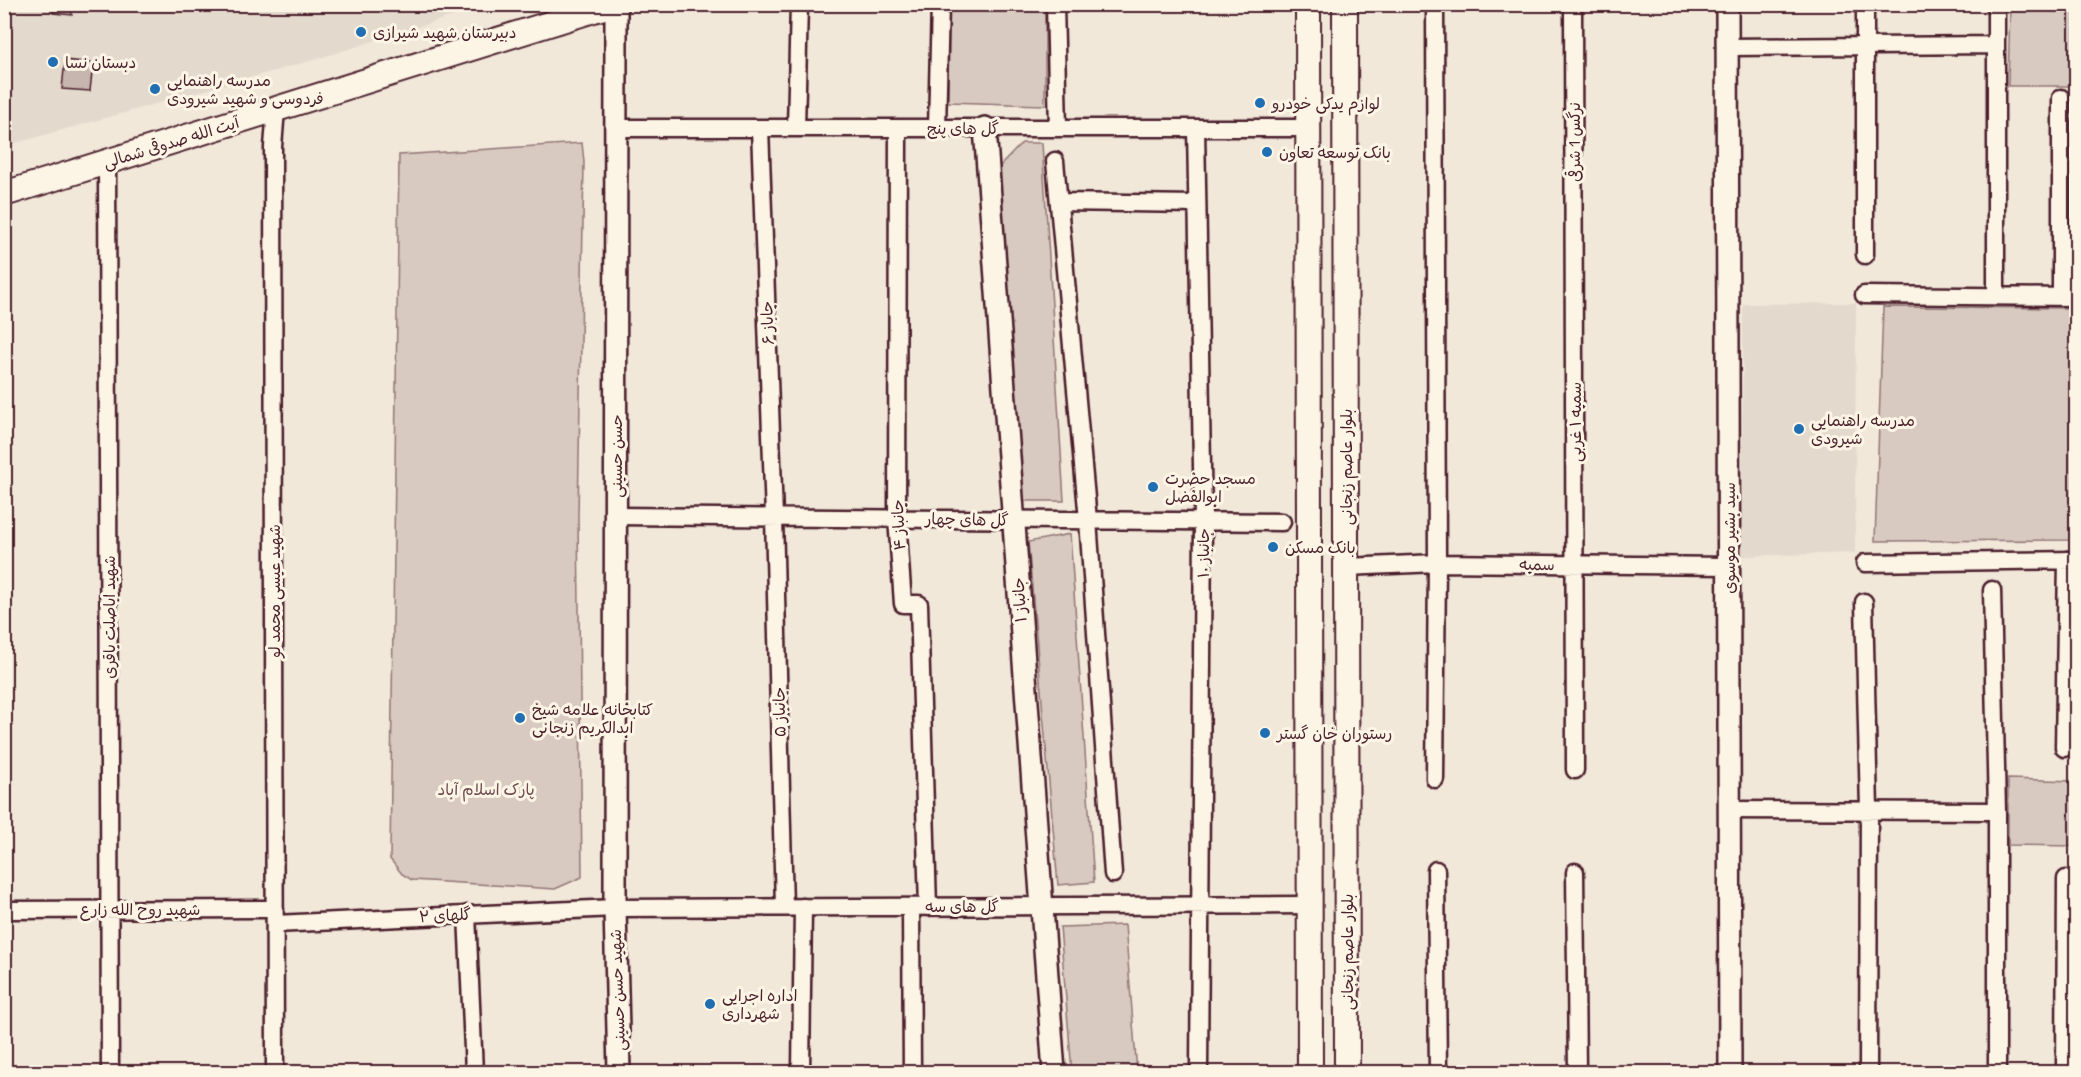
<svg xmlns="http://www.w3.org/2000/svg" width="2081" height="1077" font-family="Delius,'Playpen Sans Arabic',sans-serif">
<style>
.built{fill:#e4d9cd}
.green{fill:#d8cac0;stroke:#917476;stroke-width:1.5}
.building{fill:#c7b6af;stroke:#4a1f2b;stroke-width:1.5}
.lines{fill:none;stroke-linecap:round;stroke-linejoin:round}
.minor-casing{stroke:#4a1f2b;stroke-width:21}
.tertiary-casing{stroke:#4a1f2b;stroke-width:26}
.secondary-casing{stroke:#4a1f2b;stroke-width:28}
.minor{stroke:#fcf5e5;stroke-width:16}
.tertiary{stroke:#fcf5e5;stroke-width:21}
.secondary{stroke:#fcf5e5;stroke-width:24}
.poi-dot{fill:#1f6fb2;stroke:#fcf5e5;stroke-width:2}
.labels{text-anchor:middle;stroke-width:6;stroke-linejoin:round;paint-order:stroke}
.poi-label{font-size:16px;fill:#4a1f2b;stroke:#fcf5e5;text-anchor:start}
.street-label{font-size:16px;fill:#4a1f2b;stroke:#fcf5e5}
.park-label{font-size:16px;fill:#6e4a50;stroke:#fcf5e5}
</style>
<rect width="100%" height="100%" fill="#f1e8da"/>
<filter id="ink" filterUnits="userSpaceOnUse"><feTurbulence type="fractalNoise" baseFrequency=".0167" numOctaves="2"/><feDisplacementMap in="SourceGraphic" scale="12" xChannelSelector="R" yChannelSelector="G"/><feConvolveMatrix kernelMatrix="1 2 1 2 8 2 1 2 1" color-interpolation-filters="sRGB"/></filter>
<g filter="url(#ink)">
<path class="built" d="M5,5h483l-171,54 -312,87z
M1856,303l-1,250 -113,3 1,-252z"/>
<path class="green" d="M949,5h96v100l-97,-3z
M2010,6h66v80h-68z
M582,143l2,19 -6,355 4,360 -27,12 -143,-9 -10,-6 -12,-15 9,-704z
M1022,143h20l22,358h-42l-24,-300 1,-34z
M1883,307l193,1v232l-201,1z
M1070,534l24,348 -36,3 -30,-343z
M2008,779l68,2v65l-68,-1z
M1125,925l12,147h-65l-12,-145z"/>
<path class="building" d="M54,4h32v3l-15,-1 1,9 -19,-2z
M65,60l28,3 -3,28 -28,-2z"/>
<g class="lines">
<g class="minor-casing">
<path id="minor" d="M1055,4l3,124
M1435,4l2,559 -2,216
M1573,4l2,766
M1996,4v292
M1728,47l268,-2
M617,128h691
M760,128l14,389 10,390
M796,128l3,-124
M898,128l-1,390 6,86h16l9,303
M937,128l3,-124
M1196,128l7,393 -4,551
M1055,161l33,359 25,354
M107,162l3,910
M1059,202l138,2
M1865,255v-251
M1864,295l212,2
M2061,296v-198
M616,516l666,6
M1865,563l211,-3
M1346,567l91,-4 292,3
M1992,590l5,221v261
M1864,602l5,208 -1,262
M2064,748l3,-188
M1729,810l268,1
M1436,870l2,202
M1575,872l2,200
M911,907l1,165
M4,910l271,-1
M467,914l7,158
M275,924l340,-16 695,-3
M275,1072l-2,-925 3,-38
M801,1072l2,-165
M2065,1072l1,-193"/>
</g>
<g class="tertiary-casing">
<path id="tertiary" d="M616,4l-1,904 4,164
M1727,4l3,1068
M985,128l69,944"/>
</g>
<g class="secondary-casing">
<path id="secondary" d="M1308,4l2,1068
M1345,4l2,1068
M4,194l609,-190"/>
</g>
<use href="#minor" class="minor"/>
<use href="#tertiary" class="tertiary"/>
<use href="#secondary" class="secondary"/>
</g>
</g>
<g class="poi-dot">
<circle cx="361" cy="32" r="6"/>
<circle cx="53" cy="62" r="6"/>
<circle cx="155" cy="89" r="6"/>
<circle cx="1260" cy="103" r="6"/>
<circle cx="1267" cy="152" r="6"/>
<circle cx="1799" cy="429" r="6"/>
<circle cx="1153" cy="487" r="6"/>
<circle cx="1273" cy="547" r="6"/>
<circle cx="520" cy="718" r="6"/>
<circle cx="1265" cy="733" r="6"/>
<circle cx="710" cy="1004" r="6"/>
</g>
<g class="labels">
<g class="poi-label">
<text x="373" y="38">دبیرستان شهید شیرازی</text>
<text x="65" y="68">دبستان نسا</text>
<text x="167" y="86">مدرسه راهنمایی<tspan x="167" dy="18">فردوسی و شهید شیرودی</tspan></text>
<text x="1272" y="109">لوازم یدکی خودرو</text>
<text x="1279" y="158">بانک توسعه تعاون</text>
<text x="1811" y="426">مدرسه راهنمایی<tspan x="1811" dy="18">شیرودی</tspan></text>
<text x="1165" y="484">مسجد حضرت<tspan x="1165" dy="18">ابوالفضل</tspan></text>
<text x="1285" y="553">بانک مسکن</text>
<text x="532" y="715">کتابخانه علامه شیخ<tspan x="532" dy="18">ابدالکریم زنجانی</tspan></text>
<text x="1277" y="739">رستوران خان گستر</text>
<text x="722" y="1001">اداره اجرایی<tspan x="722" dy="18">شهرداری</tspan></text>
</g>
<g class="street-label">
<text x="963" y="134">گل های پنج</text>
<text transform="translate(171 142) rotate(-17)" y="6">آیت الله صدوقی شمالی</text>
<text transform="translate(1574 142) rotate(-90)" y="6">نرگس 1 شرقی</text>
<text transform="translate(767 323) rotate(-92)" y="6">جاباز ۶</text>
<text transform="translate(1575 422) rotate(-90)" y="6">سمیه ۱ غربی</text>
<text transform="translate(616 456) rotate(-90)" y="6">حسن حسینی</text>
<text transform="translate(1346 467) rotate(-90)" y="6">بلوار عاصم زنجانی</text>
<text transform="translate(967 519) rotate(1)" y="6">گل های چهار</text>
<text transform="translate(898 525) rotate(-93)" y="6">جانباز ۴</text>
<text transform="translate(1729 538) rotate(-90)" y="6">سید بشیر موسوی</text>
<text transform="translate(1203 553) rotate(-90)" y="6">جانباز ۱۰</text>
<text transform="translate(1537 564) rotate(1)" y="6">سمیه</text>
<text transform="translate(274 591) rotate(-90)" y="6">شهید عیسی محمد لو</text>
<text transform="translate(1019 600) rotate(-94)" y="6">جانباز ۱</text>
<text transform="translate(109 617) rotate(-90)" y="6">شهید اباصلت باقری</text>
<text transform="translate(779 712) rotate(-91)" y="6">جانباز ۵</text>
<text x="962" y="912">گل های سه</text>
<text x="140" y="915">شهید روح الله زارع</text>
<text transform="translate(445 915) rotate(-3)" y="6">گلهای ۲</text>
<text transform="translate(1347 952) rotate(-90)" y="6">بلوار عاصم زنجانی</text>
<text transform="translate(617 990) rotate(-92)" y="6">شهید حسن حسینی</text>
</g>
<g class="park-label">
<text x="486" y="795">پارک اسلام آباد</text>
</g>
</g>
<rect width="2081" height="1077" fill="none" stroke="#fcf5e5" stroke-width="24"/>
<rect x="12" y="12" width="2057" height="1053" fill="none" stroke="#4a1f2b" stroke-width="2" filter="url(#ink)"/>
</svg>
